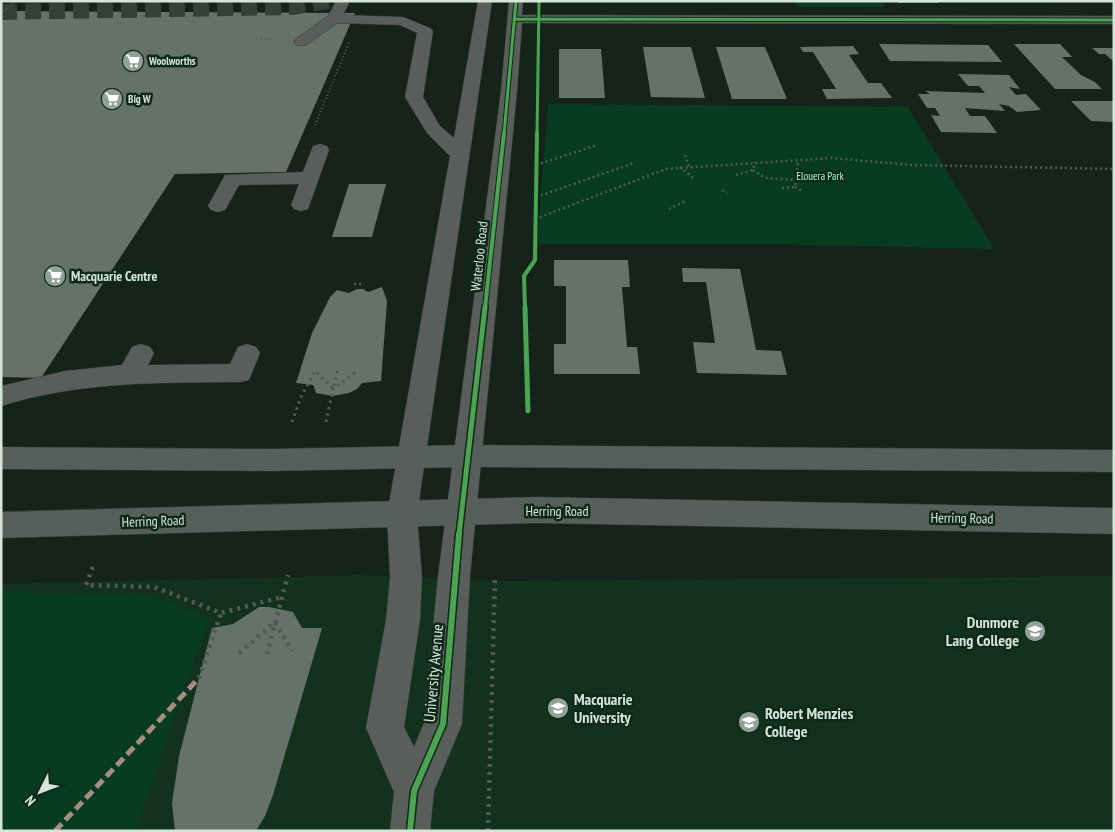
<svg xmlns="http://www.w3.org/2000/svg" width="1115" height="832" font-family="'PT Sans Narrow',sans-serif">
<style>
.built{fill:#12321e}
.green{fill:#073c20}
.building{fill:#657269}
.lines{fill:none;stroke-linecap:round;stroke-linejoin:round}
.minor-tunnel{stroke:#324037;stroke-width:16;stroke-dasharray:16 8;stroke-linecap:butt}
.minor-casing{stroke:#313d36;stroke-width:1}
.major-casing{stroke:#313d36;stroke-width:1}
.path-far3{stroke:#525a56;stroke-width:2;stroke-dasharray:1 2.5;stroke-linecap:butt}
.path-far2{stroke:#525a56;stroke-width:2.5;stroke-dasharray:2 3;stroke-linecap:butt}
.path-far1{stroke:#525a56;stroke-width:3;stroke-dasharray:2.5 4;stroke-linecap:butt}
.path{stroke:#525a56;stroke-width:4.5;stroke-dasharray:3 5;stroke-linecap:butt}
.minor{fill:#595e5b;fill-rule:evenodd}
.major{fill:#565f5a;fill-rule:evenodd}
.quiet{stroke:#a88b81;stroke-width:5;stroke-dasharray:10 5;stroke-linecap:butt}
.cycleway-far3-casing{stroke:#0f2919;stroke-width:5}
.cycleway-far2-casing{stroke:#0f2919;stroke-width:6}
.cycleway-far1-casing{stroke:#0f2919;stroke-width:8}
.cycleway-casing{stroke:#0f2919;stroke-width:9}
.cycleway-far3{stroke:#4ca352;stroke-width:3}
.cycleway-far2{stroke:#4ca352;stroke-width:4}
.cycleway-far1{stroke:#4ca352;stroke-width:5}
.cycleway{stroke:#4ca352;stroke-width:6}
.labels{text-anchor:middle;stroke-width:5;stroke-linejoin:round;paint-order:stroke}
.far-poi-label{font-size:11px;font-weight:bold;fill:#d6e5da;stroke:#0f2919;text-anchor:start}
.far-park-label{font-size:11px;fill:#9ffcbe;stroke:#0f2919}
.street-label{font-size:14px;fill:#d6e5da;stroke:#0f2919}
.poi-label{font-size:14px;font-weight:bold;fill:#d6e5da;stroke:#0f2919;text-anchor:start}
.near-poi-label{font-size:16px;font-weight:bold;fill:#d6e5da;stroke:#0f2919;text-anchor:start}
.near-street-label{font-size:16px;fill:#d6e5da;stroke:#0f2919}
</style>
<rect width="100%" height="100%" fill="#15231a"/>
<path class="built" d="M364,575l136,6 614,-5v255h-1113v-247z"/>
<path class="green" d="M795,1h86l4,6h-87z
M548,104l360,3 86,142 -227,-5h-230z
M1,592l149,3 59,23 -74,213h-134z"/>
<path class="building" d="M897,1h41v2h-39z
M1,11l354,2 -69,159 -111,2 -134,204 -40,-1z
M879,44l109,1 14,17 -112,-1z
M1014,44h46l12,13h-10l19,18 14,7 7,7h-47z
M853,46l6,8 -10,1 19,28h13l11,15 -65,1 -5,-10h14l-23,-37h-10l-3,-5z
M643,47h48l14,51 -54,-1z
M716,47h49l22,52h-55z
M1092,48h22v14l-9,-8h-6z
M559,49h42l4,49h-46z
M958,74l51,1 11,14 -11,-2 7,8 10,-1 15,16 -24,2 -8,-6 -10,-2 6,7 -40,-3 5,8h15l12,17 -56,-1 -10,-17 9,1 -5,-8h-8l-9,-14h12l-5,-3 60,2 -6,-7h-11z
M1071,101h43v21l-23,-1z
M349,184h37l-14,53h-40z
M554,260h74l2,27h-8l5,60h10l3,27h-86v-30h12v-58h-12z
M682,268l58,1 16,81 25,1 6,24 -90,-2 -4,-31 22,1 -9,-61h-23z
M382,287l5,14 -6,80 -19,2 -5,6 -8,4 -16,3 -17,-3 -3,-8 -17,-2 16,-50 18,-36 7,-7 12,3 8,-4h6l5,3z
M259,607h10l24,5 9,16h20l-49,167 -8,21 -9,15h-81l-3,-28 7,-47 33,-128 21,-4z"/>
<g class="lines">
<path class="minor-tunnel" d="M1,12l291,-5 37,-6"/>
<g class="minor-casing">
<path id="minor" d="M336,1l13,2 -6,12 60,2 27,11 3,3 -10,66 17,29 14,12 24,-137h14l-75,514 5,63 -2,42 -16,107 10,20 10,-24 14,-147 63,-485 8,-90h14l-1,14 592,1v8l-592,-1 -5,68 -47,485 -8,148 -28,67 -4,40h-40l4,-39 -28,-64 20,-108 4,-42 -3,-63 63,-359 -23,-23 -22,-36 12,-64 -17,-8 -63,-2 -31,22h-10l-3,-3 3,-3 32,-23z
M320,144l7,2 2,4 -21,59 -7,2 -7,-2 -3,-4 8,-21 -60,1 -14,25 -7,2 -7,-2 -3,-4 17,-31 78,-3 10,-26z
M141,344l9,3 4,6 -6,12 82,-1 8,-17 9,-3 9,3 4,6 -11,27 -9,2c-84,1 -157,-1 -239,24v-20l64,-15 57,-6 10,-18z"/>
</g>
<g class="major-casing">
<path id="major" d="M469,445l645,5v22l-645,-5 -197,4 -271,-2v-22l271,2z
M535,497l579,11v26l-579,-11 -534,15v-26z"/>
</g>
<path class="path-far3" d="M1,13l15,-12
M261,39h14
M315,125l34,-82"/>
<path class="path-far2" d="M685,155l4,11
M536,165l61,-20
M680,167l13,11
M753,170l12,8 31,2
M736,175l17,-5 2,-8
M795,187l9,5
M782,188l13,-1 3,-25
M722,190l5,3
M536,197l98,-34
M669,209l16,-8
M535,219l131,-50 166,-11 80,7 202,4
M354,284h10"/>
<path class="path-far1" d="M292,422l8,-23 15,-28 18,18 5,-19
M326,422l7,-33 24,-18"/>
<path class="path" d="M93,567l-7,18 68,2 67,26 61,-16
M239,653l36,-31 17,29
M267,654l21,-79
M199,678l22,-65
M488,831l7,-255"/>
<use href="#minor" class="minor"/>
<use href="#major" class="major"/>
<path class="quiet" d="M55,831l144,-153"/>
<g class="cycleway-far3-casing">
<path id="cycleway-far3" d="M514,19l600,1
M504,134l12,-133
M537,134l2,-133"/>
</g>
<g class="cycleway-far2-casing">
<path id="cycleway-far2" d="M485,308l19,-175
M525,308l-1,-32 11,-16 2,-127"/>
</g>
<g class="cycleway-far1-casing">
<path id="cycleway-far1" d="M525,307l3,104
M459,535l26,-228"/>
</g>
<g class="cycleway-casing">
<path id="cycleway" d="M410,831l4,-40 29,-67 16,-190"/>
</g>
<use href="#cycleway-far3" class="cycleway-far3"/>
<use href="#cycleway-far2" class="cycleway-far2"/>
<use href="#cycleway-far1" class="cycleway-far1"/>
<use href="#cycleway" class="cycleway"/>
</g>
<defs>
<g id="supermarket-disc" transform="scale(1.125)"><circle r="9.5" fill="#92a197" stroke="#0f2919"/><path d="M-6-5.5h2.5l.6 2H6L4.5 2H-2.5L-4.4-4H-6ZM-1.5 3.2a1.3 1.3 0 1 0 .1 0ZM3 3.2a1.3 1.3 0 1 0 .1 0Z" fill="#fff"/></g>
<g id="university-disc" transform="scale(1.125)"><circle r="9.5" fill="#92a197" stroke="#0f2919"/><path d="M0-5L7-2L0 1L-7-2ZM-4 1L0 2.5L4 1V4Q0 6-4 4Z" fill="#fff"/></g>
</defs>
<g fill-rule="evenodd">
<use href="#supermarket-disc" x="133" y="61"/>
<use href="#supermarket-disc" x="112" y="99"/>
<use href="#supermarket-disc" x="55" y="276"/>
<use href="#university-disc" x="1035" y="631"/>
<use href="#university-disc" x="558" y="708"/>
<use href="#university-disc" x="749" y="722"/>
</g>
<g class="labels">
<g class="far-poi-label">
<text x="149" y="65">Woolworths</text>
<text x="128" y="103">Big W</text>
</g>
<g class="far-park-label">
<text x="820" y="180">Elouera Park</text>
</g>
<g class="street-label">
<text transform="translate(479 256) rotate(-84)" y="5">Waterloo Road</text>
<text x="557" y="516">Herring Road</text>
<text transform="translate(962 518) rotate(1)" y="5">Herring Road</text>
<text transform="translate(153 521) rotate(-2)" y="5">Herring Road</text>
</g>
<g class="poi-label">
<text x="71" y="281">Macquarie Centre</text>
</g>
<g class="near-poi-label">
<text x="1019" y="628" text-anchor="end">Dunmore<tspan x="1019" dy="18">Lang College</tspan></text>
<text x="574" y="705">Macquarie<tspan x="574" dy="18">University</tspan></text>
<text x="765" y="719">Robert Menzies<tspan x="765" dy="18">College</tspan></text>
</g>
<g class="near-street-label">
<text transform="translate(433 673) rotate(-85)" y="6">University Avenue</text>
</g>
</g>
<rect width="1115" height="832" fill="none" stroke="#d6e5da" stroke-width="5"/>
<g transform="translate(40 792) rotate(228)" stroke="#0f2919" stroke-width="4" paint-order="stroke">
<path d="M0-4L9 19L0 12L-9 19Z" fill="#d6e5da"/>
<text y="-8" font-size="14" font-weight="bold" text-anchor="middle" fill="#d6e5da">N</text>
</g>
</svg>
